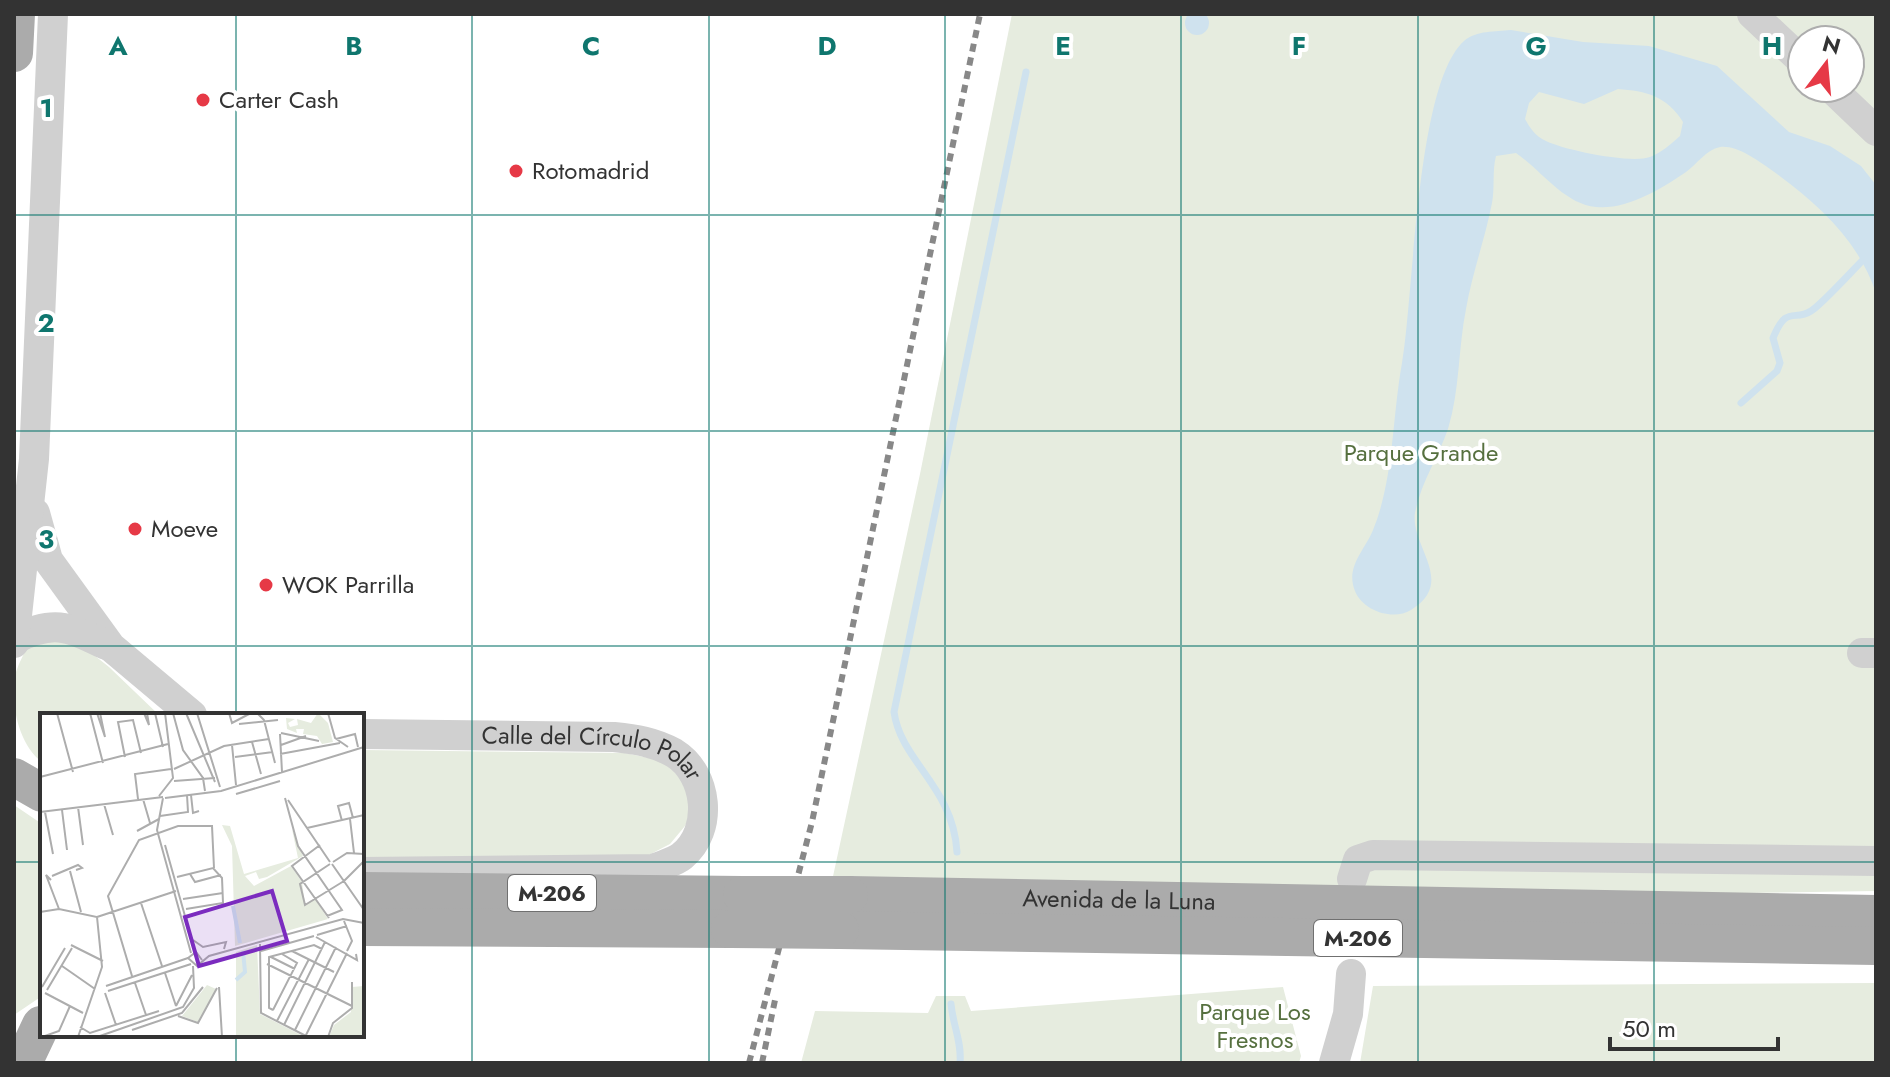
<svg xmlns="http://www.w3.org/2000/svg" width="1890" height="1077" font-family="Jost,sans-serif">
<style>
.green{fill:#e6ecdf;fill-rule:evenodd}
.water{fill:#cfe2ee;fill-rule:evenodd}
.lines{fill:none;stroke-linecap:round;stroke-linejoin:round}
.stream{stroke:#cfe2ee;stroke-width:7}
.minor{stroke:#d0d0d0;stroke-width:30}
.major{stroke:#ababab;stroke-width:38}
.rail{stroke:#888;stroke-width:6;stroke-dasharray:8 6;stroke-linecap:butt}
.major-bridge{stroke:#ababab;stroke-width:38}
.grid{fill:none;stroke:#0f766e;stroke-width:2;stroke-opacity:0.55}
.poi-dot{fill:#e63946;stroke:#fff;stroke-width:3}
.labels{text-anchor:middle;stroke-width:8;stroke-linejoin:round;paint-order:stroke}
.shield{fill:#fff;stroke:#707070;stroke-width:2}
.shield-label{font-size:22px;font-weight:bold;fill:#333}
.poi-label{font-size:24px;fill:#333;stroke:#fff;text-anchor:start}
.park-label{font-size:24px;fill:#56703f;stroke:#fff}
.street-label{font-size:24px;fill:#333;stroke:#fff}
.inset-river{fill:none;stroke:#cfe2ee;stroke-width:4}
.inset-road{fill:none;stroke:#adadad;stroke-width:2}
.view{fill:#7b2cbf;fill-opacity:0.15;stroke:#7b2cbf;stroke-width:4}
.inset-edge{fill:none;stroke:#333;stroke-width:4}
.grid-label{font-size:26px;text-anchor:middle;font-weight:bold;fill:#0f766e;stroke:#fff;stroke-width:8;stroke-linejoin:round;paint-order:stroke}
</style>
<rect width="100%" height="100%" fill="#fff"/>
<path class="green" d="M1012,14h864v877l-276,4 -768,-14 88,-407zM1802,40h48v48h-48z
M75,640l34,27 50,48h-117v47c-24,-18 -33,-62 -26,-90 3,-10 9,-20 14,-30z
M362,750l263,3 29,6 15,7 16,18 6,28 -6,14 -15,18 -27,14 -281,2z
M14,805l28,19v172l-28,19z
M1876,983v80h-516l13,-77z
M1283,987l18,69 -2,7h-498l14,-52 113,2 8,-17h29l6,15z"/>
<path class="water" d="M1185 23a12 12 0 1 1 24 0a12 12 0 1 1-24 0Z
M1511,30l72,12 66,4 68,20 72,66 41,14 31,20 15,19v108c-18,-54 -61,-92 -106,-124 -13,-9 -33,-24 -50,-22 -14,3 -23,17 -34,25 -25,17 -59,38 -90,35 -32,-3 -55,-37 -80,-54l-20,3c-4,15 -1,32 -4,47 -7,36 -20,71 -26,106 -8,40 -6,80 -18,120 -10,29 -27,53 -33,84 -5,33 42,69 -4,97 -18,11 -48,1 -56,-19 -10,-24 10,-41 18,-61 21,-51 19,-112 29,-167 12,-69 14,-279 62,-322 13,-11 31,-9 47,-11zM1618,89c28,2 49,7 65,33l-3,14c-8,7 -19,17 -30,21 -19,7 -86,-7 -104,-16 -11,-5 -16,-13 -21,-22l4,-16 10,-11 45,12z"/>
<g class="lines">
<path class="stream" d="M1741,403l36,-32 3,-8 -7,-25c14,-34 21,-16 38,-27 10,-6 40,-39 51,-50
M957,852c-4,-66 -56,-90 -63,-140l132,-640
M951,1004c2,22 11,38 9,59"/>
<g class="minor">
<path d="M1752,14l50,47"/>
<path d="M1831,88l45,43"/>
<path d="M35,513l13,47 63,87 81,68"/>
<path d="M15,639c40,-20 53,-12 91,6"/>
<path d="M14,643l20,-184 19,-445"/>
<path d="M1862,653h14"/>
<path id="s1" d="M362,734l252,3c21,2 40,5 60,16 34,21 40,77 8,103 -7,6 -20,9 -29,13l-291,3"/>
<path d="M1352,879l6,-19 15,-5 503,6"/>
<path d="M1334,1063l14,-49 3,-40"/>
</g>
<g class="major">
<path d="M14,53l2,-39"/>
<path d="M14,777l28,16"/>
<path d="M362,891l380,4"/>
<path id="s2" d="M849,895l1027,19"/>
<path d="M362,927l368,2"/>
<path d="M840,930l1036,16"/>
<path d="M23,1063l18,-38"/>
</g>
<path class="rail" d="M749,1063l63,-241 168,-808
M762,1063l13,-63"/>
<path class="major-bridge" d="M742,895h107
M730,929l110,1"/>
</g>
<path class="grid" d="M236,14v701M472,14v1049M709,14v1049M945,14v1049M1181,14v1049M1418,14v1049M1654,14v1049M14,215h1862M14,431h1862M14,646h1862M14,862h28M362,862h1514M236,1035v28"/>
<g class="poi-dot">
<circle cx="203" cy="100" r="8"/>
<circle cx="516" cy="171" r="8"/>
<circle cx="135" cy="529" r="8"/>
<circle cx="266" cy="585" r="8"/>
</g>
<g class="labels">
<g class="shield">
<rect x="508" y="875" width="88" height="36" rx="6"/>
<rect x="1314" y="920" width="88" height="36" rx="6"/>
</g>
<g class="shield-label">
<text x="552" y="901">M-206</text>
<text x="1358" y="946">M-206</text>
</g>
<g class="poi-label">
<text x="219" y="108">Carter Cash</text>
<text x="532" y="179">Rotomadrid</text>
<text x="151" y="537">Moeve</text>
<text x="282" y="593">WOK Parrilla</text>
</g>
<g class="park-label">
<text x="1421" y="461">Parque Grande</text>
<text x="1255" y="1020">Parque Los<tspan x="1255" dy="28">Fresnos</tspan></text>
</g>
<g class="street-label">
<text dy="8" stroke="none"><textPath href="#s1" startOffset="234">Calle del Círculo Polar</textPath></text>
<text dy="8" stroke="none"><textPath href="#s2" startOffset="270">Avenida de la Luna</textPath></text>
</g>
</g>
<g transform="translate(40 713)">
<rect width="324" height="324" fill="#fff"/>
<path d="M278,0l10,10 5,19 -11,2 -5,-8 -14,-2 1,-5h-8l1,4 -10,-4 -1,-11 9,1 -7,4 2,4 8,-2 -1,-6 14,4zM182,112l8,1 14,48 54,-16 -6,-29 11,27 -36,21 -8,2 -3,-7 -11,4 9,10 37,-20 11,16 3,23 10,-6 13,20 -93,27 -3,-100zM217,232l3,69 45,23h-69v-85zM167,272l9,4 -18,33 -16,-6zM324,273v51h-35l5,-12 17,-13 1,-25z" fill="#e6ecdf"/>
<path class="inset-river" d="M193,193l7,37M196,267l9,-8 -2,-21"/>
<path class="inset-road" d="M17,0l16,59M50,0l13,50M57,0l8,24 -5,-24M104,0l5,12 -2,-12M115,0l8,34M133,0l10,37 20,28 2,13M146,0l29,69M157,0l23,74M189,0l3,10 19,-10M217,0l7,7 11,43M288,0l7,25 13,9M199,11l39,-4M241,20l38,8M240,21l2,38M296,26l19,-5 3,13M212,29l9,32M192,32l4,40M241,32l25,-9M240,41l60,-11M85,44l-7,-35 15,-2 8,33M195,44l38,-5M134,56l50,-23 45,-7M0,64l128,-33M134,68l41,-3M196,81l44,-13M151,82l2,18 6,-2M119,83l14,-18 -8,-65M123,85l-6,32 34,123M125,85l56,-7 143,-44M245,85l13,48 44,64 -15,6M98,86l-3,-25 36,-5M103,86l7,24M248,87l42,62M64,91l9,31M38,94l5,38M22,97l5,40M0,99l123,-15M5,99l8,42M120,103l28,-4 -1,-17M310,106l4,34M302,108l-4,-15 11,-3 4,15M267,115l57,-13M97,118l22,-12M125,132l29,103M280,132l-28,21 37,52M293,149l14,-9 17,1M290,151l-30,20 5,21 39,-24M292,151l32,46M30,158l11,41M150,161l5,8 26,-7M12,163l26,-11 4,3 -6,2M137,164l36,-9 9,10 1,25 -37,6M11,167l-5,-5 13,34M304,168l20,-20M143,186l40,-6M101,190l21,63M0,199l19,-3 38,8 5,50 -24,70M57,204l79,-26M304,208l8,20 -5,10M277,222l30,-9M276,224l41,23 -1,-6M153,227l10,7 23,-5 -2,7M220,231l1,69 47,24M31,232l32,16M221,238l53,-15M252,238l42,21M231,244l24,12M162,247l-6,-8 -8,6 9,8 12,-10 134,-37 21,4M227,251l85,42M22,253l33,23M125,260l11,33M92,263l-24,-80 31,-56 39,-14h34l2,42M95,270l11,32M66,273l82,-28M2,274l23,-39M179,274l3,50M7,277l25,-42M68,278l83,-27M5,280l38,20M65,280l11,32M136,293l16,-31M233,297l-4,-2v-51l45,-12 8,4M233,297l24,-47 -15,-9M138,303l20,7 19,-35M237,308l32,-62M244,312l41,-83M40,314l10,6 69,-22M92,317l50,-17 21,-26M255,317l41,-83M266,322l41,-82M2,324l17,-6 11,-25M57,324l86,-30 11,-19 -1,-22M288,324l5,-14 19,-15v-26"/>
<path class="view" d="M232,178l15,50 -88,25 -14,-49z"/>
<rect width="324" height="324" class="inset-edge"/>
</g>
<g class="grid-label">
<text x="118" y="55">A</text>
<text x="354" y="55">B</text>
<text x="591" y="55">C</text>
<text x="827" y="55">D</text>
<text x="1063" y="55">E</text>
<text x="1299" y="55">F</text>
<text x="1536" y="55">G</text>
<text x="1772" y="55">H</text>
<text x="46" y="117">1</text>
<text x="46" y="332">2</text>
<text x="46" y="548">3</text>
</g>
<rect width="1890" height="1077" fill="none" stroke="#333333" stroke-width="32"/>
<g transform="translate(1826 64) rotate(16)"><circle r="38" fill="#ffffff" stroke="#adadad" stroke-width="2"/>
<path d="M0-6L14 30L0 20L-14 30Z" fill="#e63946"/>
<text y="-12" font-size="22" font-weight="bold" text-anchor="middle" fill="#333333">N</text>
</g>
<path d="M1610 1037v12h168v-12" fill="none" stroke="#333333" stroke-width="4"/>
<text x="1622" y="1037" font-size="24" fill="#333333" stroke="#ffffff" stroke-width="6" paint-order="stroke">50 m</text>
</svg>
